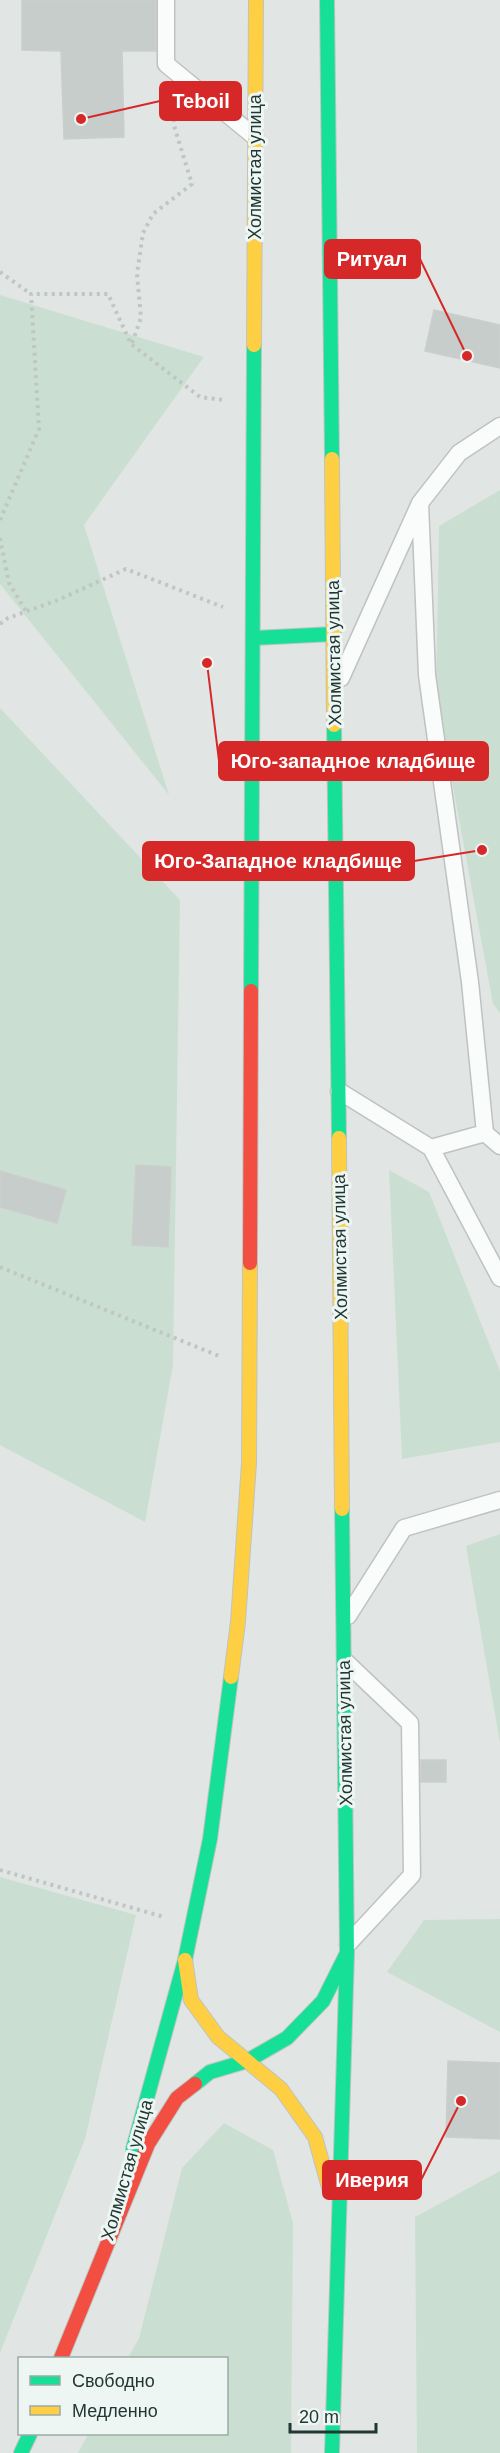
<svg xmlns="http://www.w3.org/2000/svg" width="500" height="2453" font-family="Helvetica,sans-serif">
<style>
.green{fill:#cadfd2}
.building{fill:#c7cdcb;stroke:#cacfcd;stroke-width:1.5}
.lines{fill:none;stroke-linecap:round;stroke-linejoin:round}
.lane-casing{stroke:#bec3c1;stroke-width:19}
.fast-casing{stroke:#bdc4c2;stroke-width:16}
.slow-casing{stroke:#bdc4c2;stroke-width:16}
.jam-casing{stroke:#bdc4c2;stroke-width:16}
.path{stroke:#bfc6c5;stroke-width:4;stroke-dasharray:3 4.5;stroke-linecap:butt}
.lane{stroke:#fafbfb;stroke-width:16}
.fast{stroke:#16e098;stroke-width:14}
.slow{stroke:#ffcf43;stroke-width:14}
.jam{stroke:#f24e42;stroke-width:14}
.labels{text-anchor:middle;stroke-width:6;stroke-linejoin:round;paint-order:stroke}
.street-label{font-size:18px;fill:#203734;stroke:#eef6f3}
.leader{fill:none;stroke:#d62828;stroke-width:2}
.callout-dot{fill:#d62828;stroke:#eef6f3;stroke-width:2}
.callout{fill:#d62828;stroke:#d62828;stroke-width:2}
.callout-label{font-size:20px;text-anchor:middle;font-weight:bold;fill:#fff}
</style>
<rect width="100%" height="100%" fill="#e1e6e4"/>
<path class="green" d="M0,295l204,62 -120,168 85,270 -169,-211z
M500,490v523l-7,-9 -57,-309 3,-169z
M0,708l180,192 -7,465 -28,157 -145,-77z
M389,1170l40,22 71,179v71l-98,17z
M500,1534v209l-34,-197z
M0,1877l136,38 -51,224 -85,214z
M500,1919v113l-113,-60 37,-52z
M224,2123l49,27 20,73 -2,230h-213l10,-19h138v-76h-98l11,-20 43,-170z
M500,2171v282h-83l-2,-236z"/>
<path class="building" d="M22,0h134v51h-34l2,86 -60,2 -3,-88 -39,-1z
M434,310l66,15v43l-75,-17z
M136,1165l35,2 -3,80 -36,-2z
M0,1171l66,19 -9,33 -57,-16z
M421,1760h25v22h-25z
M448,2061l52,2v76l-54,-2z"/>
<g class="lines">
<g class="lane-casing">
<path id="lane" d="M166,0v64l89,73
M420,503l7,172 43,307 15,151
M341,678l79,-175 39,-50 41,-27
M339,1091l92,57 54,-15 15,13
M431,1148l69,130
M348,1616l56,-88 96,-28
M346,1662l64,61 2,152 -64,69"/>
</g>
<g class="fast-casing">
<path id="fast" d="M327,0l5,459
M253,638l81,-4
M334,725l5,413
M251,991l3,-646
M195,2084l15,-12 37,-11 40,-23 36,-37 24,-48 -5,-444
M133,2149l52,-189 25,-121 21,-162
M21,2453l9,-19
M332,2453l15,-500"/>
</g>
<g class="slow-casing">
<path id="slow" d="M254,345l2,-345
M332,459l2,266
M339,1138l3,371
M231,1677l7,-55 11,-159 1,-200
M185,1960l6,40 27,37 63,52 34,48 15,54"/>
</g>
<g class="jam-casing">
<path id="jam" d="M250,1263l1,-272
M61,2358l87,-214 29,-46 18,-14"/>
</g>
<path class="path" d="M0,272l31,22
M132,343l9,-25 -4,-44 6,-41 10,-19 39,-30 -17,-55 -4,-31
M0,520l39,-91 -8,-135h77l23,50 69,53 24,3
M0,538l9,45 17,28
M0,624l8,-6 50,-18 68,-31 97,38
M0,1267l219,89
M0,1870l164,47"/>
<use href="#lane" class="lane"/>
<use href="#fast" class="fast"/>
<use href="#slow" class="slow"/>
<use href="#jam" class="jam"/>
</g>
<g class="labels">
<g class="street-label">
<text transform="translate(255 167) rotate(-90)" y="6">Холмистая улица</text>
<text transform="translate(334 653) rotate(-91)" y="6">Холмистая улица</text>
<text transform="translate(340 1247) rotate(-91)" y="6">Холмистая улица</text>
<text transform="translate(345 1733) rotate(-91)" y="6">Холмистая улица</text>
<text transform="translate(127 2170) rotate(-74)" y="6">Холмистая улица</text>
</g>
</g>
<path class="leader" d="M81 119L160 101M467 356L420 259M207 663L219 761M482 850L414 861M461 2101L421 2180"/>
<g class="callout-dot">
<circle cx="81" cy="119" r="6"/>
<circle cx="467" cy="356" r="6"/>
<circle cx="207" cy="663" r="6"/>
<circle cx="482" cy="850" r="6"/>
<circle cx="461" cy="2101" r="6"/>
</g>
<g class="callout">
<rect x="160" y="82" width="81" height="38" rx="6"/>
<rect x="325" y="240" width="95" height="38" rx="6"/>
<rect x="219" y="742" width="269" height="38" rx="6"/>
<rect x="143" y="842" width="271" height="38" rx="6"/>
<rect x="323" y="2161" width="98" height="38" rx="6"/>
</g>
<g class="callout-label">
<text x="201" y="108">Teboil</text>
<text x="372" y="266">Ритуал</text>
<text x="353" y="768">Юго-западное кладбище</text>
<text x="278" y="868">Юго-Западное кладбище</text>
<text x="372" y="2187">Иверия</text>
</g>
<rect x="18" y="2357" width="210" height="78" fill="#eef6f3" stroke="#9caaa7" stroke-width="1.5"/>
<rect x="30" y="2376" width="30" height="9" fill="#16e098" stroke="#9caaa7" stroke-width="1.5"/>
<text x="72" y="2387" font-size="18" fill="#203734">Свободно</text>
<rect x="30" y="2406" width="30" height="9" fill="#ffcf43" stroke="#9caaa7" stroke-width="1.5"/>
<text x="72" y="2417" font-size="18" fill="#203734">Медленно</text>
<path d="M290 2423v9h86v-9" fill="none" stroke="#203734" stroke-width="3"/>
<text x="299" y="2423" font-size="18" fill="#203734" stroke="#eef6f3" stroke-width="4.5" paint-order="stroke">20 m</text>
</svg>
